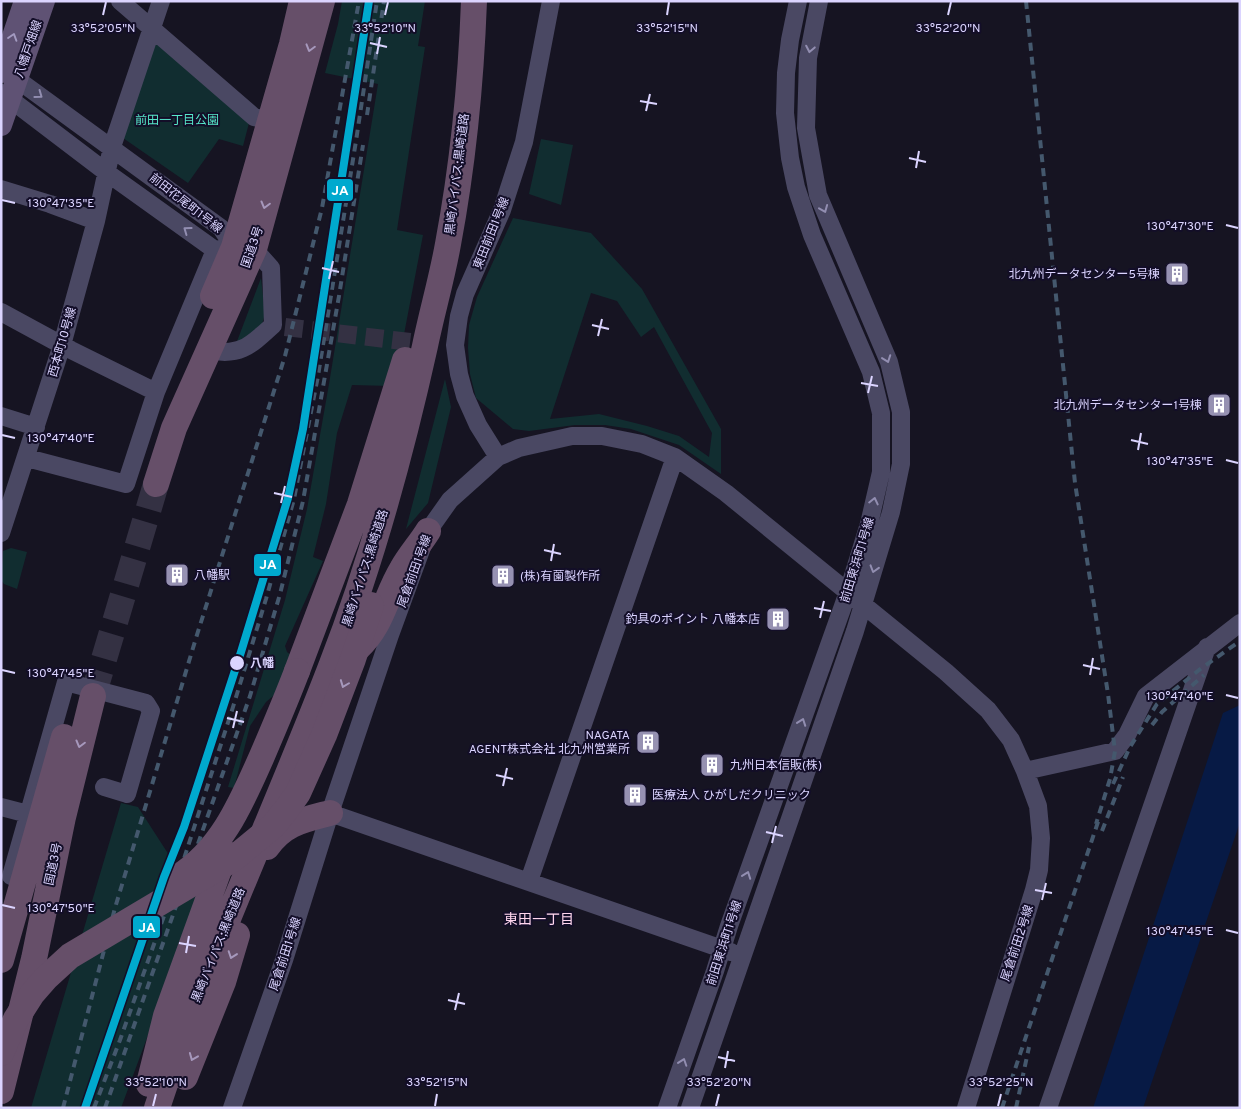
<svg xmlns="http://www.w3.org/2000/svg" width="1241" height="1109" font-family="Overpass,'Noto Sans JP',sans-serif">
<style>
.green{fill:#112d30;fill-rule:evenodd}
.water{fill:#071a45}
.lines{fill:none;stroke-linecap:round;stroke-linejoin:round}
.minor-tunnel{stroke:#343143;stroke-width:18;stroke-dasharray:18 9;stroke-linecap:butt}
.highway-tunnel{stroke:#343143;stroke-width:26;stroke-dasharray:26 13;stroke-linecap:butt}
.minor{stroke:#4a4863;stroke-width:18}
.major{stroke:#5f5274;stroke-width:22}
.highway{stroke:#664f69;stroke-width:26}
.rail{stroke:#44586d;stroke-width:4;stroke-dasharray:8 6;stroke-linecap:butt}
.highway-bridge{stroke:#664f69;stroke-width:26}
.rail-1-casing{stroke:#130e28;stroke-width:11}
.rail-1{stroke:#00a9ce;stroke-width:8}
.oneway{stroke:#a39ac0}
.oneway2{stroke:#a698bc}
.oneway3{stroke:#928eb1}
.ticks{fill:none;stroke:#dbd4ff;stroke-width:2}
.stop-dot{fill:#dbd4ff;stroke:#130e28;stroke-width:2}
.labels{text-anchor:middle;stroke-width:4;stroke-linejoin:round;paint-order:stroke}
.street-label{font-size:12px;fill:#dbd4ff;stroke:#130e28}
.park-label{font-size:12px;fill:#57e8cb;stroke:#130e28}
.poi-label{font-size:12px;fill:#dbd4ff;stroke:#130e28;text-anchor:end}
.stop-label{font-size:12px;font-weight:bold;fill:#dbd4ff;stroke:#130e28;text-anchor:start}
.neighbourhood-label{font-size:14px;fill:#ffd6ee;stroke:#130e28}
.ticks-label{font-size:12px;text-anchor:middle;fill:#dbd4ff;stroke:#130e28;stroke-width:4;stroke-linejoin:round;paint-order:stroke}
.line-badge{stroke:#130e28;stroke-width:2}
.badge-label{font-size:14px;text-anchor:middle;font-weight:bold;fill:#fff}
</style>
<rect width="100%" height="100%" fill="#161422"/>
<path class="green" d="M342,1h83l-7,45 7,1 -28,183 26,5 -22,115 -10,36 -39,-1 -15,48 -11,71 -13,53 10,4 -38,85 2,6 5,4 -13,35 -13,11 -16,24 -16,62 -6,-1 57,-187 22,-91 22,-125 49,-300 -53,-11 13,-49z
M154,44h7l88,79 -6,23 -24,-7 -31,44 -65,-45z
M541,139l32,6 -12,60 -32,-11z
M513,218l78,15 51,56 79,140v45l-42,-29 -48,-16 -26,-4h-30l-46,6 -16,-2 -37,-31 -6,-24 -2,-26 1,-23 8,-28zM591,293l26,8 24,36 13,-10 58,106 -3,24 -30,-21 -32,-10 -48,-12 -49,5z
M261,278l4,36 -4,14 -25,16z
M445,379l6,28 -23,96 -22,26z
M11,548l16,4 -10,37 -13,-5 -3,-4 2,-29z
M121,803l17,4 60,93 -77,208h-90z"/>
<path class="water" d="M1240,705v117l-97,286h-50l130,-395z"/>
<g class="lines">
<path class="minor-tunnel" d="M285,327l159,19"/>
<path class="highway-tunnel" d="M93,696l63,-212"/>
<path class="minor" d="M120,1l134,116 15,4
M2,93l104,79 109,78 19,-3 -13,-19 -203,-148 -9,-9
M1,189l49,15 46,17
M1,312l70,38 85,42
M209,350c31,7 42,-5 64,-25l-2,-57 -17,-19 -8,-1
M1,416l35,11
M498,457l-20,-32 -13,-29 -6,-22 -4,-29 4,-29 6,-22 37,-84 22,-68 27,-141
M27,458l99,26 30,-92 59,-142
M1,533l61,-188 34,-124 16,-74 49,-146
M1025,771l90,-20 12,-16 19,-39 94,-73
M1,807l27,7
M330,813l401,139
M11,876l55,-194 80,21 5,8 -24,83 -23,-7
M529,881l146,-424
M232,1108l52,-148 46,-147 60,-178 38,-104 22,-31 48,-43 21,-9 53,-12h30l40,8 33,13 51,36 220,179 42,38 23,30 14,31 13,35 3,32 -2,32 -5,20 -68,218
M667,1108l48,-137 14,-45 119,-334 21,-68 12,-52v-59l-10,-41 -59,-137 -16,-48 -6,-29 -5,-45 1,-40 4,-33 8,-39
M690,1108l165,-477 36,-119 10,-48v-52l-12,-50 -71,-167 -12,-67 2,-70 11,-57
M1048,1108l159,-461"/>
<path class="major" d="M1,72l24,-71
M1,125l43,-124"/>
<path class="highway" d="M213,296l21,-49 58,-203 10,-43
M156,484l18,-56 80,-179 68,-248
M357,649c26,-24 28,-52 45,-80 7,-13 18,-25 26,-38
M297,671l63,-167 45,-144
M267,847c17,-24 36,-27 63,-34
M1,960l63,-223
M185,1077l38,-95 14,-47
M149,1084l17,-68 59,-163
M1,1091l33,-132 29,-142 30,-121
M157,1108c50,-152 118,-295 175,-444 40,-103 69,-210 93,-318 7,-34 17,-68 23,-102 15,-80 23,-162 26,-243"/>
<path class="rail" d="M1026,1l49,482 33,211 7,57 -5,28 -14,45
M367,115l17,-114
M1152,725l10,-13 42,-37
M1113,784l17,-37 27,-43 42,-34 41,-29
M1102,831l21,-54
M63,1108l52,-200 81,-270 89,-282 37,-148 37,-207
M94,1108l26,-68 61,-172 52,-161 33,-108 28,-100 24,-123 38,-235 21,-140
M105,1108l145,-412 30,-102 23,-93 36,-205 24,-151
M1002,1108l97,-289
M1016,1108l13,-61"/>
<path class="highway-bridge" d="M178,877c44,-27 64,-76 84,-121 12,-28 24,-56 35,-85
M1,1053l15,-34 16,-25 14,-16 24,-22 163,-97 40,-33 13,-16 12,-17 26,-58 29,-76 18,-54"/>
<g class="rail-1-casing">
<path id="rail-1" d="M85,1108l79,-231 20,-50 57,-175 47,-154 15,-69 66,-428"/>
</g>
<use href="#rail-1" class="rail-1"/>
</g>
<defs><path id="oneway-chevron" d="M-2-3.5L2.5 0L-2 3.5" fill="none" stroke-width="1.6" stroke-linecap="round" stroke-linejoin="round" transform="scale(1.25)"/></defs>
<use class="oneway" href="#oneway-chevron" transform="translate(13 37) rotate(-72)"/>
<g class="oneway2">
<use href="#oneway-chevron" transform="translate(310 48) rotate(106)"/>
<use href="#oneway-chevron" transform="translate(265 205) rotate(105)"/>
<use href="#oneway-chevron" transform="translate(344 684) rotate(111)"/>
<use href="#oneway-chevron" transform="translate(80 744) rotate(105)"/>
<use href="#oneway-chevron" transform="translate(232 955) rotate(109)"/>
<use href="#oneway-chevron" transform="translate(193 1057) rotate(112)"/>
</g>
<g class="oneway3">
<use href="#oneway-chevron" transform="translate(810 49) rotate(101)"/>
<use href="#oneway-chevron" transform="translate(39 95) rotate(36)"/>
<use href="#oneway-chevron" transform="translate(824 209) rotate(68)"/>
<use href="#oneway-chevron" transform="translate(187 230) rotate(-144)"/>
<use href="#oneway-chevron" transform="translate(887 359) rotate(70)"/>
<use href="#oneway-chevron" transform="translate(874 501) rotate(-77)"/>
<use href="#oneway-chevron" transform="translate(874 569) rotate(107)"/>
<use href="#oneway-chevron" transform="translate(802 722) rotate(-70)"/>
<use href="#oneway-chevron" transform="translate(747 875) rotate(-70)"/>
<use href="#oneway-chevron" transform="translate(683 1062) rotate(-71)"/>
</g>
<path class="ticks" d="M103,15l3,-13M385,15l3,-13M667,15l2,-13M948,15l3,-13M370,43l17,4M377,54l3,-17M640,101l17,3M646,111l4,-17M909,158l17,4M916,168l3,-17M2,200l13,3M1226,225l12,3M322,268l17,4M329,279l4,-18M592,325l17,4M598,336l4,-17M861,383l17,3M868,393l4,-17M2,435l13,3M1131,440l17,4M1138,450l3,-17M1226,460l12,3M274,493l18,4M281,503l4,-17M544,550l17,4M551,561l3,-17M814,608l17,3M820,618l4,-17M1083,665l17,4M2,670l13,3M1090,675l3,-17M1226,695l12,3M227,718l17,4M233,728l4,-17M496,775l17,4M503,786l4,-18M766,832l17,4M772,843l4,-17M1035,890l17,3M1042,900l4,-17M2,905l13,3M1226,930l12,3M179,943l17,3M186,953l3,-17M448,1000l17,4M455,1010l4,-17M718,1057l17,4M725,1068l3,-17M153,1106l3,-12M435,1106l2,-12M716,1106l3,-12M998,1106l3,-12"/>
<defs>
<g id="building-square" transform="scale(1.25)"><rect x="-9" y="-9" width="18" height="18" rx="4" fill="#9691b2" stroke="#130e28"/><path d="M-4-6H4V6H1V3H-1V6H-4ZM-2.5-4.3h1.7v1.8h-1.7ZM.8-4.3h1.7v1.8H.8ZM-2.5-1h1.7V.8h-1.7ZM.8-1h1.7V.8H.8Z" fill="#fff"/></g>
</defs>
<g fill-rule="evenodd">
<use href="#building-square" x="1177" y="274"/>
<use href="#building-square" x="1219" y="405"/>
<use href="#building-square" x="177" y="575"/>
<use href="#building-square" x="503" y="576"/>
<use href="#building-square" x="778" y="619"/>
<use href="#building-square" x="648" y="742"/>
<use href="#building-square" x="712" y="765"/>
<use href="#building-square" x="635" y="795"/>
</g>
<circle class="stop-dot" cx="237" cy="663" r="8"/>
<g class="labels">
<g class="street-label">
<text transform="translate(28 49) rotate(-71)" y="4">八幡戸畑線</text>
<text transform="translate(457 174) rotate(-83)" y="4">黒崎バイパス;黒崎道路</text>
<text transform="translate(186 203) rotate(38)" y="4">前田花尾町1号線</text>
<text transform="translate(491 233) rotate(-68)" y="4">東田前田1号線</text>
<text transform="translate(252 247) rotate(-71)" y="4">国道3号</text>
<text transform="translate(62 342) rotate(-74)" y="4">西本町10号線</text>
<text transform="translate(857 560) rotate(-73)" y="4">前田東浜町1号線</text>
<text transform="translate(365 568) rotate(-72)" y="4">黒崎バイパス;黒崎道路</text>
<text transform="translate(414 571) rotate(-70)" y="4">尾倉前田1号線</text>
<text transform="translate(53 864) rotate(-78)" y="4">国道3号</text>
<text transform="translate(724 943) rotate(-72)" y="4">前田東浜町1号線</text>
<text transform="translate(1017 943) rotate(-72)" y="4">尾倉前田2号線</text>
<text transform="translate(218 945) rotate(-68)" y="4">黒崎バイパス;黒崎道路</text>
<text transform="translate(285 954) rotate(-72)" y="4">尾倉前田1号線</text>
</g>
<g class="park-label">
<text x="177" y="124">前田一丁目公園</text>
</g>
<g class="poi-label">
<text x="1160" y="278">北九州データセンター5号棟</text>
<text x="1202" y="409">北九州データセンター1号棟</text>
<text x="194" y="579" text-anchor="start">八幡駅</text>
<text x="520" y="580" text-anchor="start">(株)有薗製作所</text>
<text x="760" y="623">釣具のポイント 八幡本店</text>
<text x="630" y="739">NAGATA<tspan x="630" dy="14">AGENT株式会社 北九州営業所</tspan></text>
<text x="730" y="769" text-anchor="start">九州日本信販(株)</text>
<text x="652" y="799" text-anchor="start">医療法人 ひがしだクリニック</text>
</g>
<g class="stop-label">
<text x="250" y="667">八幡</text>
</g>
<g class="neighbourhood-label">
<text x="539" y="924">東田一丁目</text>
</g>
</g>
<g class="ticks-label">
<text x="103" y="32">33°52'05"N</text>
<text x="385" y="32">33°52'10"N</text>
<text x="667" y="32">33°52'15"N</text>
<text x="948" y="32">33°52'20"N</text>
<text x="61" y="207">130°47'35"E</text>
<text x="1180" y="230">130°47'30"E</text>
<text x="61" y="442">130°47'40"E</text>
<text x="1180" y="465">130°47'35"E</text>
<text x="61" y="677">130°47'45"E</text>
<text x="1180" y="700">130°47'40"E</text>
<text x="61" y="912">130°47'50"E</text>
<text x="1180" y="935">130°47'45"E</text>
<text x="156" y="1086">33°52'10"N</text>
<text x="437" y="1086">33°52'15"N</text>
<text x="719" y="1086">33°52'20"N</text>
<text x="1001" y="1086">33°52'25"N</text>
</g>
<g class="line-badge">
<rect x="326" y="178" width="28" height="24" rx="5" fill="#00a9ce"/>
<rect x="253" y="553" width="29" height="24" rx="5" fill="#00a9ce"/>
<rect x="132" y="915" width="29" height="24" rx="5" fill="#00a9ce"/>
</g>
<g class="badge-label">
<text x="340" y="195">JA</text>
<text x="268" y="569">JA</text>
<text x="147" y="932">JA</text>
</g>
<rect width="1241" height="1109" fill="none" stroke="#dbd4ff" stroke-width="5"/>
</svg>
